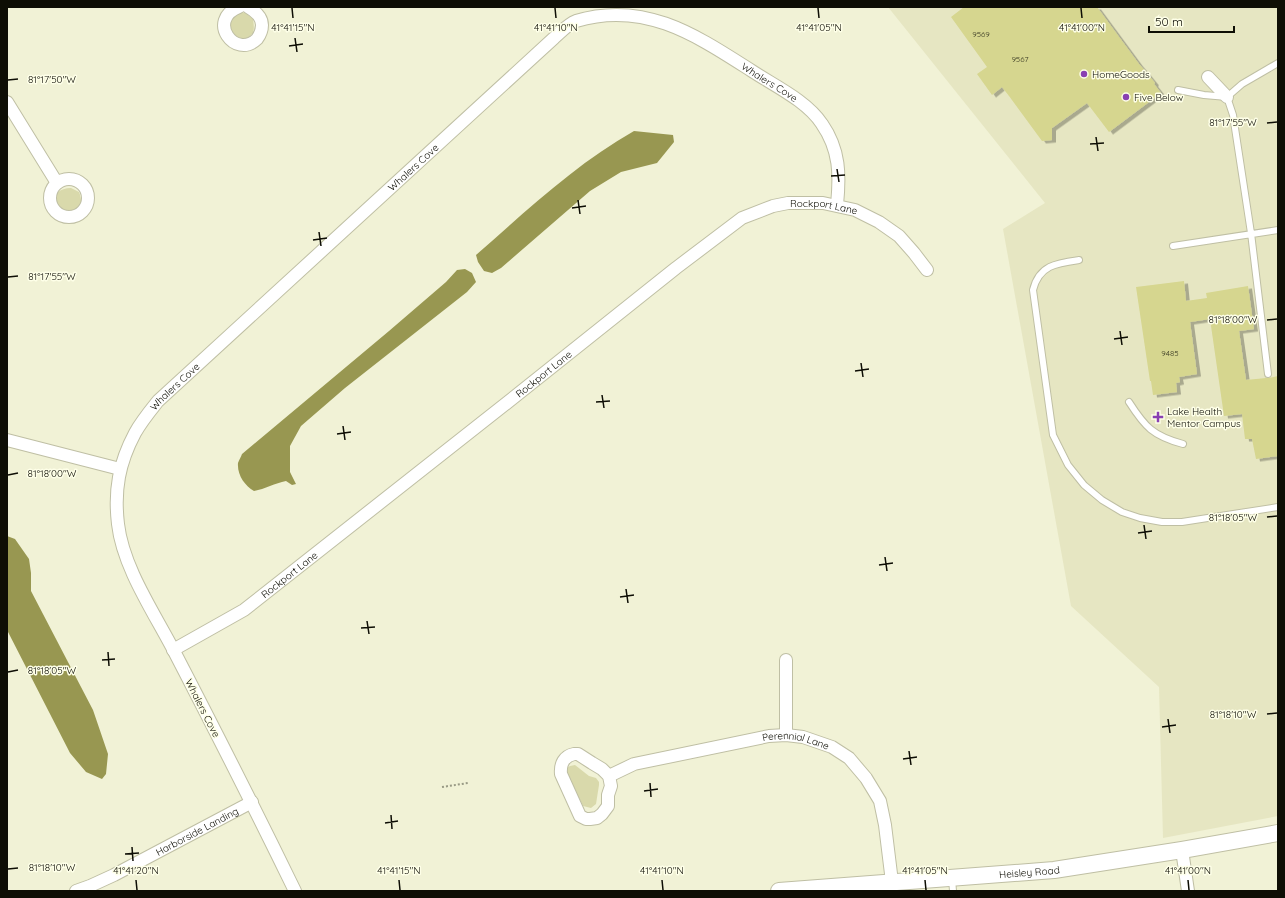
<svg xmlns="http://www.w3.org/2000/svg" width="1285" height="898" font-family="Quicksand,sans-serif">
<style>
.built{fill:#e6e6c2}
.green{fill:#d9d9ab}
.water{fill:#989751}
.building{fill:#d6d68f;filter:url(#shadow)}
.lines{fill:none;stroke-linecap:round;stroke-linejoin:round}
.lane-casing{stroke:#bfbfa4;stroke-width:8}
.street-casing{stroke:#bfbfa4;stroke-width:14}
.secondary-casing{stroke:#bfbfa4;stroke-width:18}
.path{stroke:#999a85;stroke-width:2;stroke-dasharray:2 2;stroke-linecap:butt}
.lane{stroke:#fff;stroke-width:6}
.street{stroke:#fff;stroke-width:12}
.secondary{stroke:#fff;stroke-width:16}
.ticks{fill:none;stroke:#0e0e05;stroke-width:1.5}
.poi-dot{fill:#8940b2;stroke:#feffe8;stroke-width:1.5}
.labels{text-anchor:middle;stroke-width:3;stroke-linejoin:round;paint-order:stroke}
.number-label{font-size:8px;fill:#404028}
.poi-label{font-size:10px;fill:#0e0e05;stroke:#feffe8;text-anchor:start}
.street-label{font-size:10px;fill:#0e0e05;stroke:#feffe8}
.ticks-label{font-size:10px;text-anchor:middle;fill:#0e0e05;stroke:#feffe8;stroke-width:3;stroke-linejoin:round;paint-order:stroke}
</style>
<defs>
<filter id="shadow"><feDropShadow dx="4" dy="2.5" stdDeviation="0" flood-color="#0004"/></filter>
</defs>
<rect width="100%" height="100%" fill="#f1f2d6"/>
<path class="built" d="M888,7h390v809l-115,22 -4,-151 -88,-81 -68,-377 42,-26z"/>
<path class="green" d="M239,12l7,1 7,6c2,14 1,16 -11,21l-13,-6 1,-17z
M71,188l8,4c5,13 1,19 -12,24 -21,-6 -17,-28 4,-28z
M575,765l14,11 7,2 3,4v3l-3,19 -5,4 -8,-2 -16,-33v-5l3,-2z"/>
<path class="water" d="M634,131l39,4 1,7 -17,21 -36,9 -31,19 -89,77 -9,5 -8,-2 -6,-9 -2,-7c49,-43 101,-92 158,-124z
M465,269l7,4 4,9 -9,10 -122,96 -44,38 -11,20v26l6,12 -4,1 -6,-4c-11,2 -21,8 -32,10 -9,-5 -17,-16 -16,-28 1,-3 3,-6 4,-9l147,-123 57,-49 11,-12z
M7,536l8,3 14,20 2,14v18l62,119 15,44 -2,20 -4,5 -16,-7 -16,-19 -63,-123z"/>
<path class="building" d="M964,7h133l42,57 7,8 9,11 -1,1 7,9 -52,39 -22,-29 -35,25v12l-10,1 -33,-45 -7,-9 -10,8 -15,-21 10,-7 -36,-50z
M1184,281l2,20 21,-3 -1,-5 42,-7 6,43 -15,2 7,49 20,-2h3l9,-2v80l-22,3 -4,-20h-7l-3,-25 -18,2 -14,-97 -20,3 7,52 -18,3 1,5 -4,1 1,9 -24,3 -2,-14h-1l-14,-94z"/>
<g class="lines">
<g class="lane-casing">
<path id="lane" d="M1178,90l26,5 23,2 15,-13 36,-21
M1227,97l6,18 18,118 17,141
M1173,246l105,-16
M1079,260c-22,3 -40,5 -46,30l20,145 15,30 16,20 18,15 20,12 18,6 22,4h20l96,-15
M1129,402c16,25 24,34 54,42
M952,879l1,12"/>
</g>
<g class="street-casing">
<g id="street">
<path d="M239,7c-33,13 -4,53 18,32 3,-4 5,-9 5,-14 0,-9 -7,-14 -14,-18"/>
<path d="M1208,77l19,20"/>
<path d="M7,102l50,81"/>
<circle cx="69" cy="198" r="19"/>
<path d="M7,440l113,29"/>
<path id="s1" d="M173,650l71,-40 264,-208 168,-134 66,-50 31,-12 15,-3h35l32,7 24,12 20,14 15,17 13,17"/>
<path d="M786,660v75"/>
<path d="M574,754h4l14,9 10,6 7,7 2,10 -3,9v11l-6,8 -5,4 -7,1h-4l-6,-3 -19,-42c-1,-10 3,-18 13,-20z"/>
<path id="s2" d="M609,776l25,-12 135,-28 17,-1 17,2 29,10 17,11 17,20 14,23 5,24 7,57"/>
<path d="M1182,850l6,41"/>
<path id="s3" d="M76,891l14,-5 24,-11 138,-73"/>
<path id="s4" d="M295,891c-39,-80 -79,-159 -120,-238 -20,-39 -52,-85 -57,-129 -4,-34 1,-61 17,-91 6,-11 15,-22 23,-32l396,-363c7,-6 14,-14 22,-17 69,-21 121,15 176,50 23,15 55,30 70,53 18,26 18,51 15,81"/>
</g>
</g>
<g class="secondary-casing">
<g id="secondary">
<path id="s5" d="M779,891l275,-21 128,-20 96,-17"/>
</g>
</g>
<path class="path" d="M442,787l26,-4"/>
<use href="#lane" class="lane"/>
<use href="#street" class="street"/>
<use href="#secondary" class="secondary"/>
</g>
<path class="ticks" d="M292,8l1,10M555,8l1,10M818,8l1,10M1081,8l1,10M295,38l2,14M289,46l14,-2M8,80l10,-1M1267,123l10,-1M1096,137l2,14M1090,144l14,-1M837,169l2,13M831,176l14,-1M578,200l2,14M572,208l14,-2M319,232l2,14M313,240l14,-2M8,277l10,-1M1267,320l10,-1M1120,331l2,14M1114,339l14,-2M861,363l2,14M855,371l14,-2M602,395l2,13M596,402l14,-1M343,426l2,14M337,434l14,-2M8,475l10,-2M1267,517l10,-1M1144,525l2,14M1138,533l14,-2M885,557l2,14M879,565l14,-2M626,589l2,14M620,597l14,-2M367,621l2,13M361,628l14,-1M108,652l1,14M102,660l13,-1M8,672l10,-2M1267,714l10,-1M1168,719l2,14M1162,727l14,-2M909,751l2,14M903,759l14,-2M650,783l1,14M644,791l14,-2M391,815l1,14M385,823l13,-2M132,847l1,14M125,854l14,-1M8,869l10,-1M136,880l1,10M399,880l1,10M662,880l1,10M925,880l1,10M1188,880l1,10"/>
<g class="poi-dot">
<circle cx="1084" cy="74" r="4"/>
<circle cx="1126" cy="97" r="4"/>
<path d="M1156 411h4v4h4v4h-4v4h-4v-4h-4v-4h4z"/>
</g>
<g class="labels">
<g class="number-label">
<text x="981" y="37">9569</text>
<text x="1020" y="62">9567</text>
<text x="1170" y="356">9485</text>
</g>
<g class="poi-label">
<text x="1092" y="78">HomeGoods</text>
<text x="1134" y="101">Five Below</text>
<text x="1167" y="415">Lake Health<tspan x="1167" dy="12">Mentor Campus</tspan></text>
</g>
<g class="street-label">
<text dy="4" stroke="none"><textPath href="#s4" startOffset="1318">Whalers Cove</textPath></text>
<text dy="4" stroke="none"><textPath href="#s4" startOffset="888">Whalers Cove</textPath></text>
<text dy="4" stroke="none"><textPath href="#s1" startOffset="800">Rockport Lane</textPath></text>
<text dy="4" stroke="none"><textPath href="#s1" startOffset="463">Rockport Lane</textPath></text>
<text dy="4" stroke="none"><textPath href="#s4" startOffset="564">Whalers Cove</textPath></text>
<text dy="4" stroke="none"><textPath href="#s1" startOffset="139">Rockport Lane</textPath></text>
<text transform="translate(203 708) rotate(63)" y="4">Whalers Cove</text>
<text dy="4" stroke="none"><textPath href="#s2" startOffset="193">Perennial Lane</textPath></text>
<text dy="4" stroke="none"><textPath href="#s3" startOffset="135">Harborside Landing</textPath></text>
<text dy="4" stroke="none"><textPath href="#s5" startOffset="251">Heisley Road</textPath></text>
</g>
</g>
<g class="ticks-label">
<text x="293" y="31">41°41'15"N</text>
<text x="556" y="31">41°41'10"N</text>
<text x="819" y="31">41°41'05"N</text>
<text x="1082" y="31">41°41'00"N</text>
<text x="52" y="83">81°17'50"W</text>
<text x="1233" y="126">81°17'55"W</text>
<text x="52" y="280">81°17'55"W</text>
<text x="1233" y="323">81°18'00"W</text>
<text x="52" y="477">81°18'00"W</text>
<text x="1233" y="521">81°18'05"W</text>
<text x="52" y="674">81°18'05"W</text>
<text x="1233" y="718">81°18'10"W</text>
<text x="52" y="871">81°18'10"W</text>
<text x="136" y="874">41°41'20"N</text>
<text x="399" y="874">41°41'15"N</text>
<text x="662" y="874">41°41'10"N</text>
<text x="925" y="874">41°41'05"N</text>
<text x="1188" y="874">41°41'00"N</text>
</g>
<rect width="1285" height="898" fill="none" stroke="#0e0e05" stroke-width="16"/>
<path d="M1149 26v6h85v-6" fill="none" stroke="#0e0e05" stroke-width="2"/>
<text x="1155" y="26" font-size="12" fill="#0e0e05" stroke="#feffe8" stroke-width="3" paint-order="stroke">50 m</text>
</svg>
